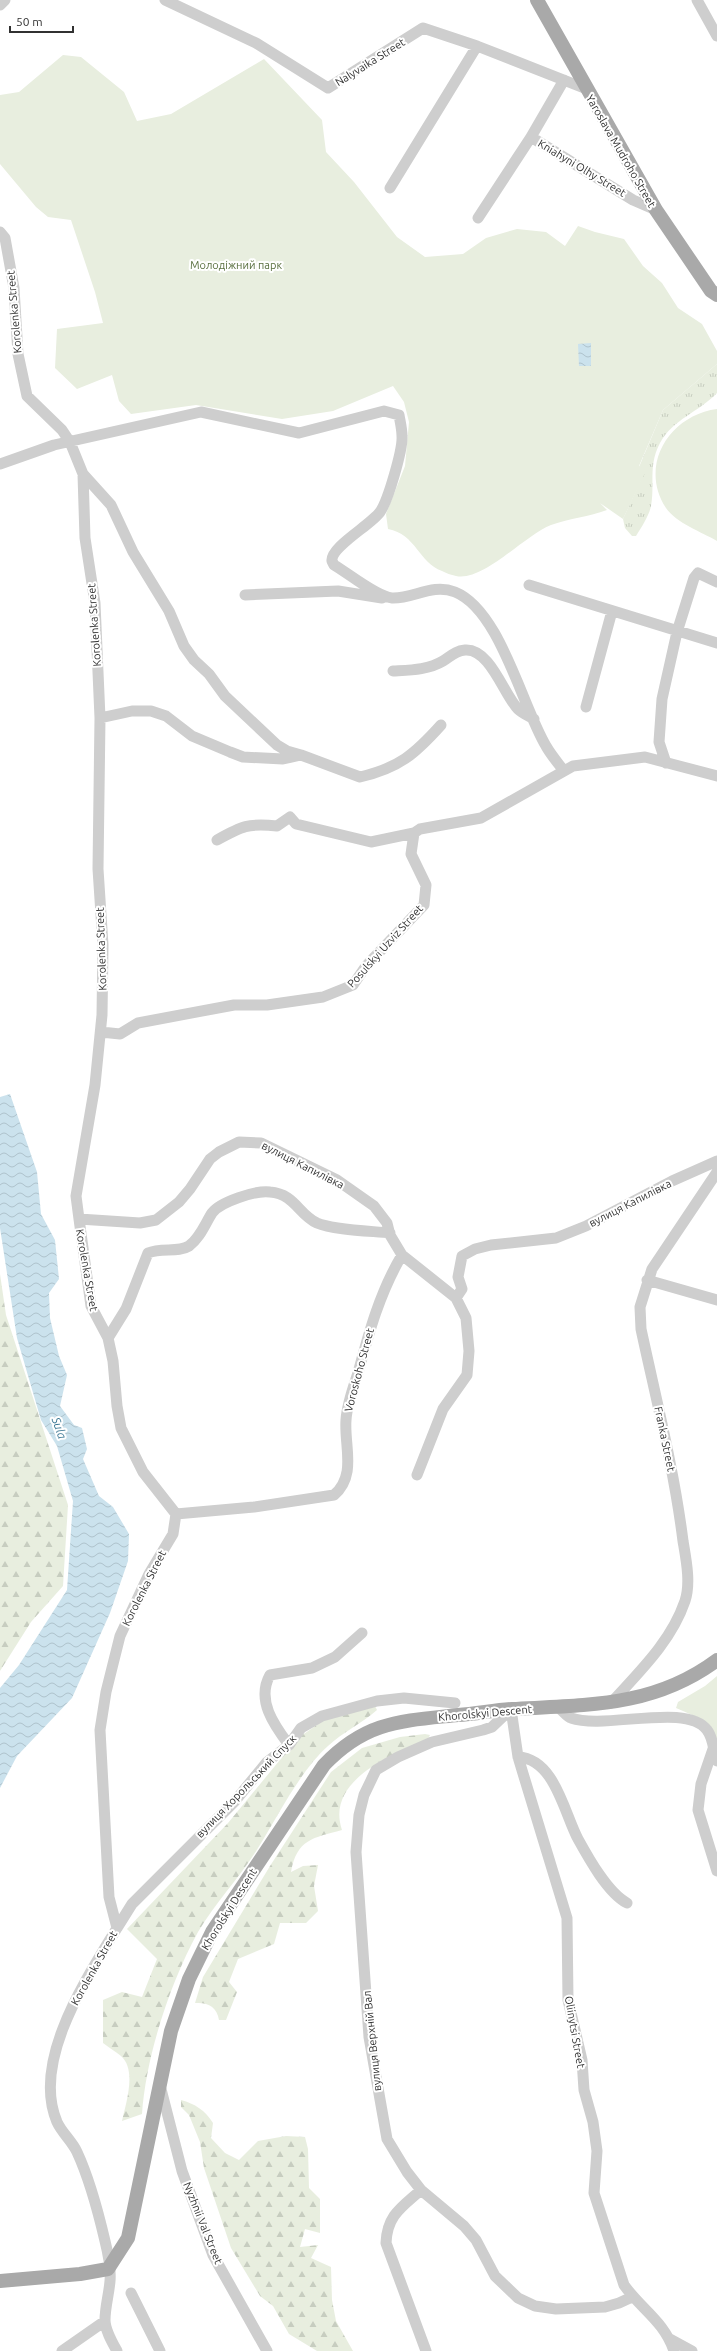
<svg xmlns="http://www.w3.org/2000/svg" width="717" height="2351" font-family="Ubuntu,sans-serif">
<style>
.grass{fill:url(#grass-tufts)}
.forest{fill:url(#forest-firs)}
.park{fill:#e8eedf}
.water{fill:url(#water-waves)}
.lines{fill:none;stroke-linecap:round;stroke-linejoin:round}
.minor{stroke:#cecece;stroke-width:11}
.major{stroke:#a9a9a9;stroke-width:14}
.labels{text-anchor:middle;stroke-width:4;stroke-linejoin:round;paint-order:stroke}
.street-label{font-size:11px;fill:#313131;stroke:#fff}
.park-label{font-size:11px;fill:#576e3d;stroke:#fff}
.water-label{font-size:12px;font-style:italic;fill:#3d7995;stroke:#fff}
</style>
<defs>
<pattern id="grass-tufts" width="24" height="20" patternUnits="userSpaceOnUse"><rect width="24" height="20" fill="#e8eedf"/><path d="M3 7l-1-3M5 7V3M7 7l1-3M15 17l-1-3M17 17v-4M19 17l1-3" fill="none" stroke="#c7cdc0"/></pattern>
<pattern id="forest-firs" width="22" height="20" patternUnits="userSpaceOnUse"><rect width="22" height="20" fill="#e8eedf"/><path d="M5 1l3.5 6h-7zM16 11l3.5 6h-7z" fill="#c7cdc0"/></pattern>
<pattern id="water-waves" width="16" height="10" patternUnits="userSpaceOnUse"><rect width="16" height="10" fill="#cbe2ed"/><path d="M0 5q4-4 8 0t8 0" fill="none" stroke="#afc2cc"/></pattern>
</defs>
<rect width="100%" height="100%" fill="#fff"/>
<path class="grass" d="M717,364v29c-18,19 -44,26 -57,50 -12,22 -5,41 -9,63 -2,10 -10,22 -15,30h-4l-7,-8 -2,-9 22,-48 -6,-4 24,-57z"/>
<path class="forest" d="M0,1274l6,41 62,190 -5,81 -32,36 -31,49z
M375,1706l2,4c-15,13 -34,22 -49,36 -28,25 -50,70 -70,102 -18,29 -43,55 -60,84 -28,51 -52,124 -56,182l-20,7c4,-18 15,-51 -1,-65 -6,-5 -13,-9 -18,-13v-43l19,-8 20,5 15,-38 -30,-30 101,-106 70,-85 26,-18z
M425,1734l5,1 -2,4c-35,15 -103,41 -86,91 -29,8 -45,9 -51,42l12,-6 15,-1 -4,21 4,25 -12,12h-26l-6,21 -36,15 -9,23 8,10 -11,28h-7c-2,-13 -11,-18 -24,-17l8,-26 67,-111 61,-94 31,-24 38,-11z
M181,2100c14,4 24,10 32,23l-2,15 14,15 14,7 19,-19 28,-5 19,1 3,12 1,39 11,11v34l-15,-4 -5,18 18,-2 -7,13 20,9 1,33 4,21 17,30h-36l-28,-17 -16,-28 -13,-10 -29,-48 -27,-80 -4,-26 -11,-27 -8,-8z"/>
<path class="park" d="M63,55l18,2 43,35 13,29 34,-7 93,-55 58,61 4,32 28,30 43,55 28,20 38,-3 23,-16 31,-9 29,3 19,14 13,-20 17,6 29,7 19,27 19,17 16,25 24,16 15,27v13l-54,46 -24,56 7,5 -23,48 -23,-16 7,7c-18,7 -37,8 -56,15 -26,10 -68,57 -95,51 -5,-1 -10,-3 -14,-5 -23,-8 -26,-37 -54,-42l-2,-15 19,-48 4,-44 -5,-20 -11,-16 -60,25 -51,8 -86,-14 -65,9 -12,-13 -7,-26 -35,14 -22,-21 2,-39 46,-6 -8,-31 -24,-72 -23,-3 -12,-10 -36,-43v-69l19,-3z
M717,409v132c-15,-9 -41,-18 -51,-33 -28,-43 4,-93 51,-99z
M717,1676v66c-5,-23 -22,-25 -41,-34l2,-6 27,-16z"/>
<path class="water" d="M591,343v23h-12l-1,-22z
M10,1094l27,78 4,42 14,26 4,39 -10,14 1,25 9,38 8,19 -7,31 14,19 8,3 5,21 -4,10 16,37 14,11 16,27 -1,27 -18,52 -38,85 -55,58 -17,32v-100l19,-23 48,-75 6,-89 -16,-55 -16,-26 -24,-82 -17,-110v-131z"/>
<g class="lines">
<path class="minor" d="M165,0l91,43 72,45 95,-60 54,18 107,42
M697,0l20,36
M0,5l5,-5
M531,137l102,63 23,10
M390,188l87,-142
M478,218l53,-81 33,-57
M0,232l5,6 9,50 4,66 9,42 35,34 8,12 13,32 2,64 10,65 5,115 -2,151 5,76 -1,70 -7,70 -19,111 3,23 12,87 17,32 5,23 4,45 4,22 22,44 33,42 -3,20 -24,40 -29,62 -14,56 -6,38 9,167 8,31c-30,50 -86,133 -60,194 5,11 15,19 20,30 13,28 21,59 28,89 3,12 6,28 5,40 -1,13 -5,26 -5,39 0,10 7,22 12,31
M0,464l54,-19 147,-33 98,21 85,-22 15,4c1,6 3,14 3,21 1,13 -14,65 -22,76 -9,13 -50,35 -48,49l2,4c14,8 43,32 58,33 21,1 40,-15 63,-6 45,18 67,114 91,154 5,9 12,17 18,25
M83,474l28,31 22,47 36,59 15,35 10,14 15,14 16,22 52,49 10,6 14,4
M529,585l188,58
M245,595l93,-4 44,7
M393,671c17,-1 35,-1 50,-10 8,-5 12,-10 22,-11 25,-2 39,45 53,59 4,4 11,7 16,10
M586,707l26,-96
M100,718l32,-7h19l15,5 26,20 38,16 13,5 40,2 18,-4 59,22c39,-9 55,-23 81,-52
M666,763l-7,-21 3,-43 15,-67 17,-54 4,-5 19,9
M217,840c25,-14 31,-17 60,-14l13,-9 6,7 75,18 43,-9
M101,1032l19,2 18,-11 96,-18h33l56,-8 30,-12 13,-19 58,-61 2,-20 -15,-31 3,-21 6,-4 61,-11 92,-52 72,-9 72,19
M79,1219l61,4 16,-3 23,-18 11,-13 20,-30 9,-7 20,-10 22,1 76,37 37,26 13,17 3,12 12,20 54,43 6,-9 -4,-12 4,-21 13,-7 16,-4 65,-7 30,-12 86,-45 45,-20
M647,1280l70,20
M108,1338l18,-29 22,-56c13,-6 30,0 41,-7 11,-8 16,-22 23,-33 8,-11 44,-23 58,-21 25,2 28,22 47,31 16,7 54,8 73,10
M417,1475l26,-66 24,-34 2,-24 -3,-33 -10,-20
M176,1514l78,-7 80,-12c23,-20 10,-49 12,-75 1,-16 7,-32 12,-47 11,-41 22,-81 44,-118
M611,1703c28,-31 60,-61 74,-102 6,-18 1,-42 -2,-60 -9,-72 -27,-142 -42,-212l-1,-22 12,-38 65,-97
M559,1708c4,3 8,9 12,10 34,12 116,-16 136,12 7,9 6,21 10,31
M511,1709l-19,18 -9,3 -51,12 -34,15 -22,13 -12,25 -5,20 -3,37 13,185 18,102 20,33 14,18 43,36 12,14 19,36 23,22 17,8 21,3 49,-2 14,-4 13,-6
M511,1709l7,48 49,161 1,82 14,60 2,30 9,32 4,29 -3,42 30,92c17,24 40,36 50,66
M289,1745c-15,-20 -33,-45 -19,-70l42,-7 23,-11 27,-24
M713,1749l-12,35 -3,26 19,61
M518,1757c37,2 46,56 60,82 11,20 30,54 49,64
M117,1928l15,-24 103,-103 32,-39 22,-17 12,-17 21,-12 55,-15 27,-3 51,5
M161,2089l21,82 31,84 54,96
M421,2190c-19,17 -34,25 -35,53l40,108
M131,2293l29,58
M670,2339l22,12
M62,2351l43,-30"/>
<path class="major" d="M537,0l119,210 55,81 6,4
M0,2281l80,-7 28,-5 20,-31 43,-207 18,-52 23,-47 112,-167c42,-44 77,-44 134,-50 18,-1 36,-5 54,-6 75,-4 142,-2 205,-49"/>
</g>
<g class="labels">
<g class="street-label">
<text transform="translate(370 62) rotate(-32)" y="4">Nalyvaika Street</text>
<text transform="translate(621 151) rotate(60)" y="4">Yaroslava Mudroho Street</text>
<text transform="translate(582 168) rotate(31)" y="4">Kniahyni Olhy Street</text>
<text transform="translate(14 312) rotate(-95)" y="4">Korolenka Street</text>
<text transform="translate(94 625) rotate(-94)" y="4">Korolenka Street</text>
<text transform="translate(385 946) rotate(-48)" y="4">Posulskyi Uzviz Street</text>
<text transform="translate(101 949) rotate(-92)" y="4">Korolenka Street</text>
<text transform="translate(303 1165) rotate(27)" y="4">вулиця Капилівка</text>
<text transform="translate(630 1203) rotate(-27)" y="4">вулиця Капилівка</text>
<text transform="translate(87 1270) rotate(80)" y="4">Korolenka Street</text>
<text transform="translate(359 1370) rotate(-75)" y="4">Voroskoho Street</text>
<text transform="translate(665 1439) rotate(78)" y="4">Franka Street</text>
<text transform="translate(144 1588) rotate(-63)" y="4">Korolenka Street</text>
<text transform="translate(485 1713) rotate(-5)" y="4">Khorolskyi Descent</text>
<text transform="translate(246 1786) rotate(-46)" y="4">вулиця Хорольський Спуск</text>
<text transform="translate(229 1909) rotate(-58)" y="4">Khorolskyi Descent</text>
<text transform="translate(94 1968) rotate(-61)" y="4">Korolenka Street</text>
<text transform="translate(575 2032) rotate(80)" y="4">Oliinytsi Street</text>
<text transform="translate(372 2041) rotate(-96)" y="4">вулиця Верхній Вал</text>
<text transform="translate(203 2223) rotate(68)" y="4">Nyzhnii Val Street</text>
</g>
<g class="park-label">
<text x="236" y="269">Молодіжний парк</text>
</g>
<g class="water-label">
<text transform="translate(59 1428) rotate(70)" y="4">Sula</text>
</g>
</g>
<path d="M10 26v6h63v-6" fill="none" stroke="#313131" stroke-width="2"/>
<text x="16" y="26" font-size="12" fill="#313131" stroke="#ffffff" stroke-width="3" paint-order="stroke">50 m</text>
</svg>
